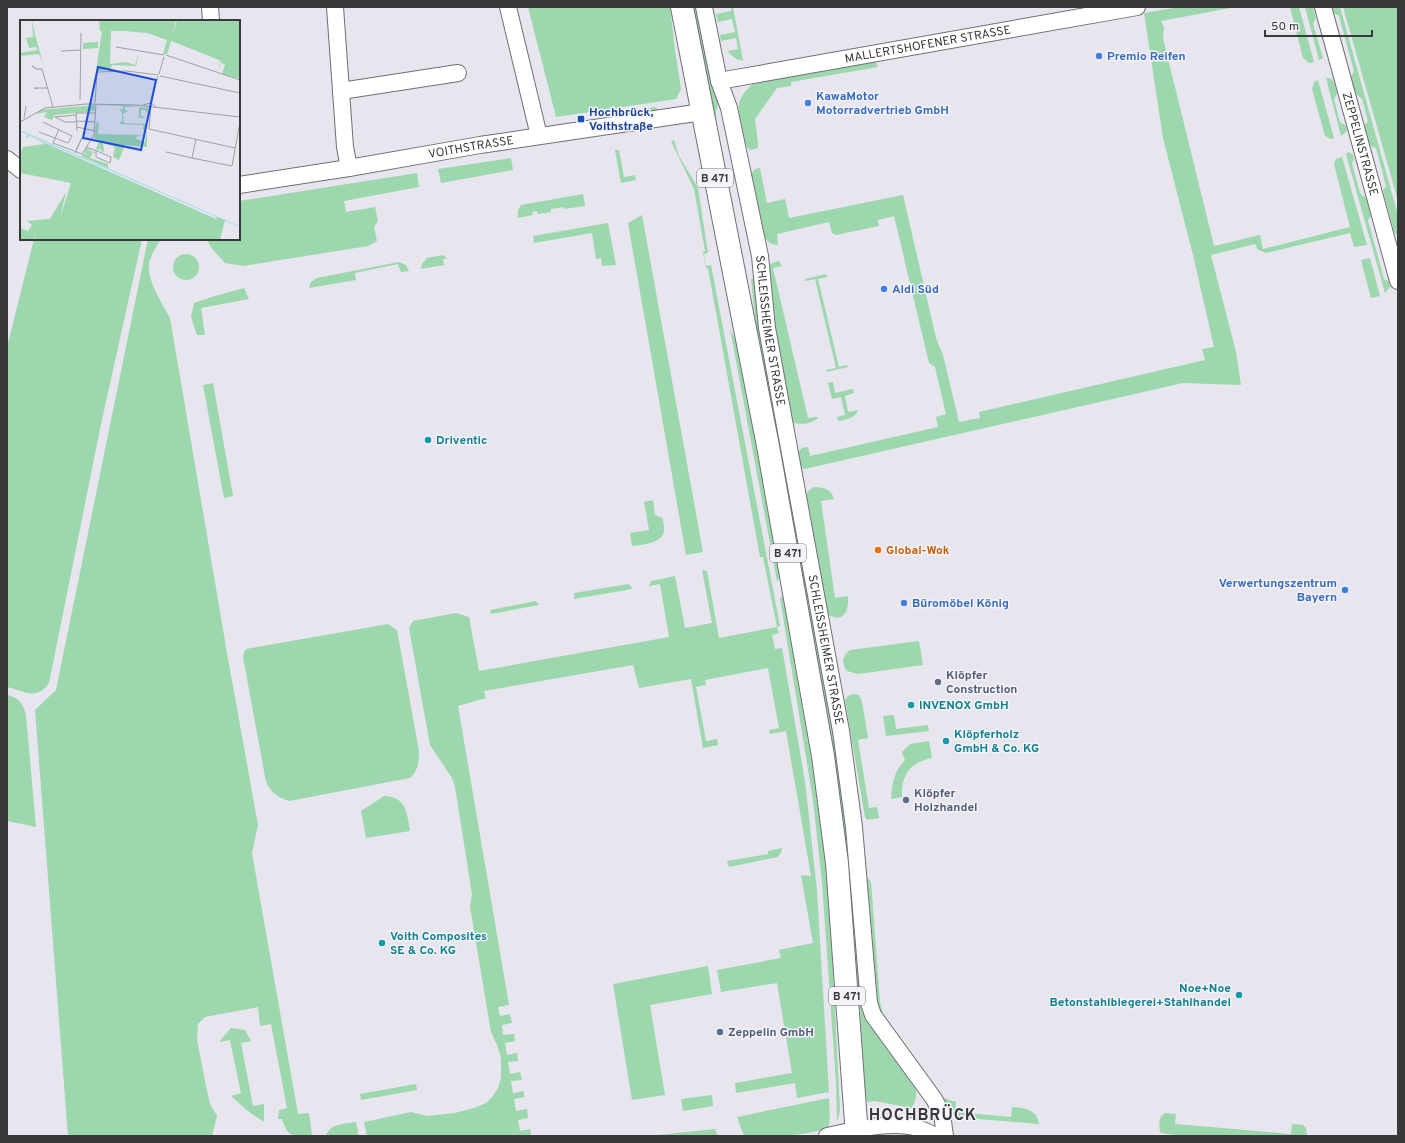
<svg xmlns="http://www.w3.org/2000/svg" width="1405" height="1143" font-family="Overpass,sans-serif">
<style>
.green{fill:#9cd7ad}
.lines{fill:none;stroke-linecap:round;stroke-linejoin:round}
.minor-casing{stroke:#716f75;stroke-width:18}
.primary-casing{stroke:#716f75;stroke-width:24}
.minor{stroke:#fff;stroke-width:16}
.primary{stroke:#fff;stroke-width:22}
.shop-dot{fill:#3f7fe0;stroke:#f5f2fa;stroke-width:1.5}
.transit-dot{fill:#1a4fb4;stroke:#f5f2fa;stroke-width:1.5}
.culture-dot{fill:#0f9aa8;stroke:#f5f2fa;stroke-width:1.5}
.food-dot{fill:#e8710a;stroke:#f5f2fa;stroke-width:1.5}
.service-dot{fill:#5c6f8a;stroke:#f5f2fa;stroke-width:1.5}
.labels{text-anchor:middle;stroke-width:3;stroke-linejoin:round;paint-order:stroke}
.shield{fill:#f5f2fa;stroke:#717075;stroke-width:1}
.shield-label{font-size:11px;font-weight:bold;fill:#39393c}
.street-label{font-size:12px;fill:#39393c;stroke:#f5f2fa}
.shop-label{font-size:12px;font-weight:bold;fill:#366cbe;stroke:#f5f2fa;text-anchor:start}
.transit-label{font-size:12px;font-weight:bold;fill:#164399;stroke:#f5f2fa;text-anchor:start}
.culture-label{font-size:12px;font-weight:bold;fill:#0d838f;stroke:#f5f2fa;text-anchor:start}
.food-label{font-size:12px;font-weight:bold;fill:#c56008;stroke:#f5f2fa;text-anchor:start}
.service-label{font-size:12px;font-weight:bold;fill:#4e5e75;stroke:#f5f2fa;text-anchor:start}
.district-label{font-size:16px;font-weight:bold;letter-spacing:1px;fill:#38373c;stroke:#f5f2fa}
.inset-road{fill:none;stroke:#a1a0a6;stroke-width:1}
.view{fill:#1d4ed8;fill-opacity:0.15;stroke:#1d4ed8;stroke-width:2}
.inset-edge{fill:none;stroke:#39393c;stroke-width:2}
</style>
<rect width="100%" height="100%" fill="#e7e5ed"/>
<path class="green" d="M528,7h142l5,43 6,39 -5,10 -120,18z
M690,7h6l13,66 9,30 -2,9v24z
M731,7h2l10,54 -7,-2 -9,-8 11,-2 -2,-11 -15,3 -1,-6 15,-3 -3,-13 -14,3 -2,-8 15,-3z
M1180,7h56l-75,14 3,7 -1,10 51,208 46,-11 3,14 87,-22 -16,-63 2,-5 6,-2 25,88 -13,2 -4,-14 -84,20 -8,-3 -3,-6 -44,11 25,97 5,33 -58,-2 -374,85 -4,1 -5,-2 -3,-14 5,-5 6,-1 2,9 128,-29 -2,-10 10,-3 -11,-47 -6,-4 -35,-147 -16,4 1,6 -43,9 -4,-2 -3,-11 -52,12 1,11c-7,-1 -10,-2 -14,-9l-13,-62 4,-5 5,-1 7,35 18,-4 4,19 114,-23 33,143 7,17 16,67 21,-4 -1,-6 226,-52 -3,-11 12,-2 -20,-88 -31,-121 -19,-125z
M1290,7h9l15,55 -5,1 -6,-5z
M1305,7h8l3,11 -3,6 10,34 -4,2z
M1331,7h9l58,208v21l-4,-4 -11,-42 3,-4 -10,-38 -7,-3 -5,-19 4,-5 -6,-22 -6,-5 -5,-17 3,-6 -15,-55 -6,-3z
M1343,7h55v194z
M875,61l3,6 -87,15v4l-14,2 -22,31 3,25v4l-8,2c-6,-5 -6,-12 -8,-20 -5,-22 -7,-31 12,-47z
M1326,78c9,0 9,8 11,15l-3,6 6,23 6,4 1,5 -6,5z
M1318,80l16,58 -3,1 -6,-3 -13,-47 2,-7z
M656,107l2,4 -47,6 5,-5z
M674,140l5,16 19,32 10,65 -4,1 2,12 5,-1 69,361 -3,1 2,6 -7,2 3,14 7,-1 23,133 12,110 12,201 -32,6 -2,-15 -59,10 -1,-10 57,-10 -15,-90 -56,9 -4,-22 64,-12 -2,-8 34,-7 -12,-68 10,1 -25,-145 -16,3 -1,-4 10,-2 -11,-60 -63,12 1,5 -10,2 10,54 11,-2 1,6 -15,3 -12,-69 -52,9 -6,-23 -149,26 2,7 -28,8 51,299 -11,2 2,9 10,-2 2,9 -10,2 1,10 11,-1 1,7 -10,2 2,12 10,-2 1,8 -10,1 2,12 10,-2 2,8 -11,1 2,12 11,-2v6l-10,2 2,12 11,-2 1,9 -10,2 2,11 10,-2 1,7h-164l-3,-14 47,-10 16,4 28,-3 19,-5 12,-5 6,-6 6,-9 3,-10v-21l-4,-12 -6,-13 -21,-125 2,-13 -17,-107 -3,-9 -22,-33 -21,-117 4,-7 43,-8 13,4 10,54 190,-34 -9,-53 -11,2 2,-5 24,-5 10,52 27,-5 -10,-53 5,1 12,67 58,-11 -14,-70h-3l-52,-289h-2l-3,-16 2,-1 -11,-62 -23,-48z
M615,150h4l5,27 11,-2 1,5 -15,3z
M1349,152l4,3 1,4 -2,4 8,30 7,6 5,16 -4,5 16,59 5,3 1,5 -5,6 -39,-139z
M511,158l2,12 -72,13 -3,-14z
M417,173l2,14 -75,14 2,11 29,-5 3,14 -4,6 3,14 -9,5 -125,20 -18,-3 -12,-13 -7,-11h33v-38z
M583,194l2,12 -21,3 -1,-2 -12,2v3l-13,2 -1,-3 -5,1 1,3 -15,3v-8l3,-5z
M642,215l61,337 -17,3 -58,-332z
M608,223l8,42 -14,1 -1,-8 -5,1 -4,-26 -58,10 -1,-7z
M34,239h108l-42,190 -51,254c-13,18 -24,8 -42,4v-340z
M148,239h13c-5,9 -14,20 -12,31 1,15 14,35 21,48l57,335 31,172 -6,28 46,261 11,-1 3,23c-19,0 -24,2 -30,-17h-4l1,-9 8,-2 -16,-84 -11,2 -2,-19 -53,10 -7,7 -1,16 9,46 4,18 7,12 -5,20h-144l-33,-426 21,-20z
M173 267a13 13 0 1 1 26 0a13 13 0 1 1-26 0Z
M443,255l4,4h-4l1,6 -23,4 1,-5 5,-6z
M1370,258l10,38 -9,2 -10,-38z
M779,261l3,5 -9,2 35,150 9,-1 1,1c-7,6 -20,8 -27,3l-23,-129c0,-6 -2,-26 4,-29 1,0 6,-2 7,-2z
M399,262l7,3 3,6 -8,1 -3,-8 -43,9 1,7 -47,8 2,-6 6,-4z
M826,274l1,3 -9,2 21,88 8,-2 1,2 -22,5v-2l10,-2 -21,-89 -10,2v-2z
M755,278l90,514 18,209 52,84c2,9 2,16 -4,23l-36,-7 -8,1 -3,-14 -4,-80 -11,-118 -91,-543 -7,-68z
M244,288l5,11 -48,9 4,27h-8l-6,-18 3,-14 21,-7z
M730,329l11,22 42,222 -6,8z
M833,382l2,11 18,-4 1,4 -9,3 3,16 10,-2c-2,8 -11,9 -18,11l-3,-2v-2l8,-2 -4,-18 -9,2 -4,-16z
M213,383l20,113 -9,2 -21,-113z
M814,487c10,1 17,1 20,12l-13,2 14,97 13,-2c1,16 -5,29 -22,17l-21,-114c1,-6 3,-9 9,-12z
M653,500l2,15 7,3c1,4 3,9 2,13 -1,12 -22,14 -32,15l-2,-13 19,-3 -5,-28z
M628,584l3,2 1,3 -58,10v-6z
M782,596l4,3 36,222 8,88 10,202 -3,10 -1,-38 -14,-201 -9,-82 -33,-202z
M536,601l3,4 -48,9 -1,-4z
M388,624l9,6 22,121c0,11 -1,20 -9,27l-121,23c-11,-4 -18,-8 -23,-19l-23,-125 1,-5 2,-3z
M919,641l4,24 -65,9 -11,-3c-6,-8 -5,-15 3,-21z
M854,694l5,1 3,7 6,36 -10,2 11,68 8,-1 2,11 -12,2 -2,-3 -20,-117 3,-4z
M7,695c12,2 16,9 19,20l10,112 -29,-6z
M894,715l2,14 32,-4 1,6 -43,5 -3,-20z
M929,741l3,17c-22,4 -31,17 -30,39l-11,2c1,-15 3,-28 14,-39l-3,-8 8,-8z
M384,796c22,1 23,16 26,35l-44,7 -5,-27z
M782,848v2l-4,7 -49,10 -2,-6 41,-7v-3z
M867,877l4,5 9,120 4,16 60,80 12,4 -1,10 56,5 1,-10c12,1 25,2 27,17l-84,-7 -74,-102 -4,-11z
M708,966l4,28 -62,11 15,90 -33,5 -19,-116z
M231,1028l14,2 6,11 -10,2 12,63 11,-2v18l-15,-10 -18,-16 10,-3 -11,-53 -11,2z
M416,1084l1,6 -56,10 -1,-6z
M712,1095l1,11 -30,5 -2,-12z
M829,1098l1,22 -2,8c-26,9 -57,8 -84,8l-7,-19z
M1166,1113l10,1 -1,10 116,10 1,-10 11,1 3,3 1,8c-21,0 -137,3 -147,-4 -1,-8 -2,-16 6,-19z
M356,1122l3,14h-33c4,-13 19,-12 30,-14z
M715,1129l3,7h-70z"/>
<g class="lines">
<g class="minor-casing">
<g id="minor">
<path d="M210,7l1,14"/>
<path d="M335,7l10,140 4,21"/>
<path d="M508,7l31,129"/>
<path id="s1" d="M704,7l15,74 10,27 31,148 7,72 74,403 13,96 15,176 4,12 61,84 8,15 3,22"/>
<path id="s2" d="M1323,7l75,274"/>
<path id="s3" d="M719,81l418,-74"/>
<path d="M341,91l117,-18"/>
<path d="M7,159l14,11"/>
<path id="s4" d="M239,185l110,-17 131,-23 222,-33"/>
<path d="M827,1136c27,-5 54,-14 82,-10 11,1 19,8 29,10"/>
</g>
</g>
<g class="primary-casing">
<path id="primary" d="M682,7l86,439 55,310 14,107 20,273"/>
</g>
<use href="#minor" class="minor"/>
<use href="#primary" class="primary"/>
</g>
<g class="shop-dot">
<circle cx="1099" cy="56" r="4"/>
<circle cx="808" cy="103" r="4"/>
<circle cx="884" cy="289" r="4"/>
<circle cx="1345" cy="590" r="4"/>
<circle cx="904" cy="603" r="4"/>
</g>
<rect class="transit-dot" x="577" y="115" width="8" height="8" rx="2"/>
<g class="culture-dot">
<circle cx="428" cy="440" r="4"/>
<circle cx="911" cy="705" r="4"/>
<circle cx="946" cy="741" r="4"/>
<circle cx="382" cy="943" r="4"/>
<circle cx="1239" cy="995" r="4"/>
</g>
<circle class="food-dot" cx="878" cy="550" r="4"/>
<g class="service-dot">
<circle cx="938" cy="682" r="4"/>
<circle cx="906" cy="800" r="4"/>
<circle cx="720" cy="1032" r="4"/>
</g>
<g class="labels">
<g class="shield">
<rect x="697" y="169" width="36" height="18" rx="3"/>
<rect x="770" y="544" width="36" height="18" rx="3"/>
<rect x="829" y="987" width="36" height="18" rx="3"/>
</g>
<g class="shield-label">
<text x="715" y="182">B 471</text>
<text x="788" y="557">B 471</text>
<text x="847" y="1000">B 471</text>
</g>
<g class="street-label">
<text dy="4" stroke="none"><textPath href="#s3" startOffset="212">MALLERTSHOFENER STRASSE</textPath></text>
<text dy="4" stroke="none"><textPath href="#s2" startOffset="142">ZEPPELINSTRASSE</textPath></text>
<text dy="4" stroke="none"><textPath href="#s4" startOffset="235">VOITHSTRASSE</textPath></text>
<text dy="4" stroke="none"><textPath href="#s1" startOffset="331">SCHLEISSHEIMER STRASSE</textPath></text>
<text dy="4" stroke="none"><textPath href="#s1" startOffset="655">SCHLEISSHEIMER STRASSE</textPath></text>
</g>
<g class="shop-label">
<text x="1107" y="60">Premio Reifen</text>
<text x="816" y="100">KawaMotor<tspan x="816" dy="14">Motorradvertrieb GmbH</tspan></text>
<text x="892" y="293">Aldi Süd</text>
<text x="1337" y="587" text-anchor="end">Verwertungszentrum<tspan x="1337" dy="14">Bayern</tspan></text>
<text x="912" y="607">Büromöbel König</text>
</g>
<g class="transit-label">
<text x="589" y="116">Hochbrück,<tspan x="589" dy="14">Voithstraße</tspan></text>
</g>
<g class="culture-label">
<text x="436" y="444">Driventic</text>
<text x="919" y="709">INVENOX GmbH</text>
<text x="954" y="738">Klöpferholz<tspan x="954" dy="14">GmbH &amp; Co. KG</tspan></text>
<text x="390" y="940">Voith Composites<tspan x="390" dy="14">SE &amp; Co. KG</tspan></text>
<text x="1231" y="992" text-anchor="end">Noe+Noe<tspan x="1231" dy="14">Betonstahlbiegerei+Stahlhandel</tspan></text>
</g>
<g class="food-label">
<text x="886" y="554">Global-Wok</text>
</g>
<g class="service-label">
<text x="946" y="679">Klöpfer<tspan x="946" dy="14">Construction</tspan></text>
<text x="914" y="797">Klöpfer<tspan x="914" dy="14">Holzhandel</tspan></text>
<text x="728" y="1036">Zeppelin GmbH</text>
</g>
<g class="district-label">
<text x="923" y="1120">HOCHBRÜCK</text>
</g>
</g>
<g transform="translate(20 20)">
<rect width="220" height="220" fill="#e7e5ed"/>
<path d="M12,0l3,15 8,28 -4,-9 -19,2v-3l18,-3 -2,-3 -7,1 -3,-10 7,-1zM79,0l2,2 1,-2h74l-4,18 5,-18h63v59l-18,-5 3,-10 -4,-1 -4,9 4,-11 -14,-6 -36,-14 -4,13h-4l4,-14 -20,-7 -23,-2h-13l-1,33 16,-2 9,3 4,-13 -3,14 -24,-1 -2,5 -14,1 6,-40h-2zM78,22v6l-15,1v-6zM75,85v6l-40,4 -3,5 -8,-3 3,-5 -11,2 4,-4zM102,85l27,3 -1,5 -1,-3 -1,3 -1,-3h-4v6l4,2h-6v-11h-14v3l3,1 -5,3 1,9 23,1 -3,10 -1,-9 -24,-1 3,-3v-9l-3,-3h4v-3h-26zM77,99v4l2,-1 -1,12 46,1 -7,1 -1,3 9,3 2,-13v18l-22,-2 -6,15 -6,-3 2,-10 -12,-4 1,9 -3,-1 -2,-9 1,8 -4,-1 3,-8 -5,-3zM7,115l189,84 1,-2 8,3 -5,20h-186l3,-8 -4,8h-13v-12l8,3 4,-6 -5,-4 23,-2 16,-27 -6,26 11,-35 -51,-10v-19l3,-7 22,-3 -16,-8 -3,2zM66,128l7,2h-7l9,2v2l-2,-2 -3,6 -6,-2 24,8v4l-27,-12 3,-3 6,3 -6,-4z" fill="#9cd7ad"/>
<path d="M0,110l219,96 1,1 -220,-96z" fill="#7cdcf2"/>
<path class="inset-road" d="M96,27l48,8M41,31l20,-1M146,35l74,25M15,48l-3,-2 4,3h6l11,38M139,54l5,-17M140,56l80,17M17,69l-3,-1h14M60,80l1,-67M75,83l2,-31 30,-1 31,4M130,84l8,-28M123,85l8,-2 5,4M131,86l-2,23 86,19M56,95l-21,2 10,5h12M4,98l2,-12M56,101l19,1M0,102l25,-14 41,-4 50,1 104,12M57,107l18,4M39,109l-6,14 29,11 12,-19 2,-31M57,111l-1,-18h20M19,112l29,11 4,-7 -29,-14M176,119l-4,19 40,8 8,-44M66,127l11,4 14,6 -1,6 -14,-6v-7M146,132l26,6M55,133l7,-15 -6,12"/>
<path class="view" d="M78,47l58,13 -15,70 -58,-12z"/>
<rect width="220" height="220" class="inset-edge"/>
</g>
<rect width="1405" height="1143" fill="none" stroke="#39393c" stroke-width="16"/>
<path d="M1265 30v6h107v-6" fill="none" stroke="#39393c" stroke-width="2"/>
<text x="1271" y="30" font-size="12" fill="#39393c" stroke="#f5f2fa" stroke-width="3" paint-order="stroke">50 m</text>
</svg>
